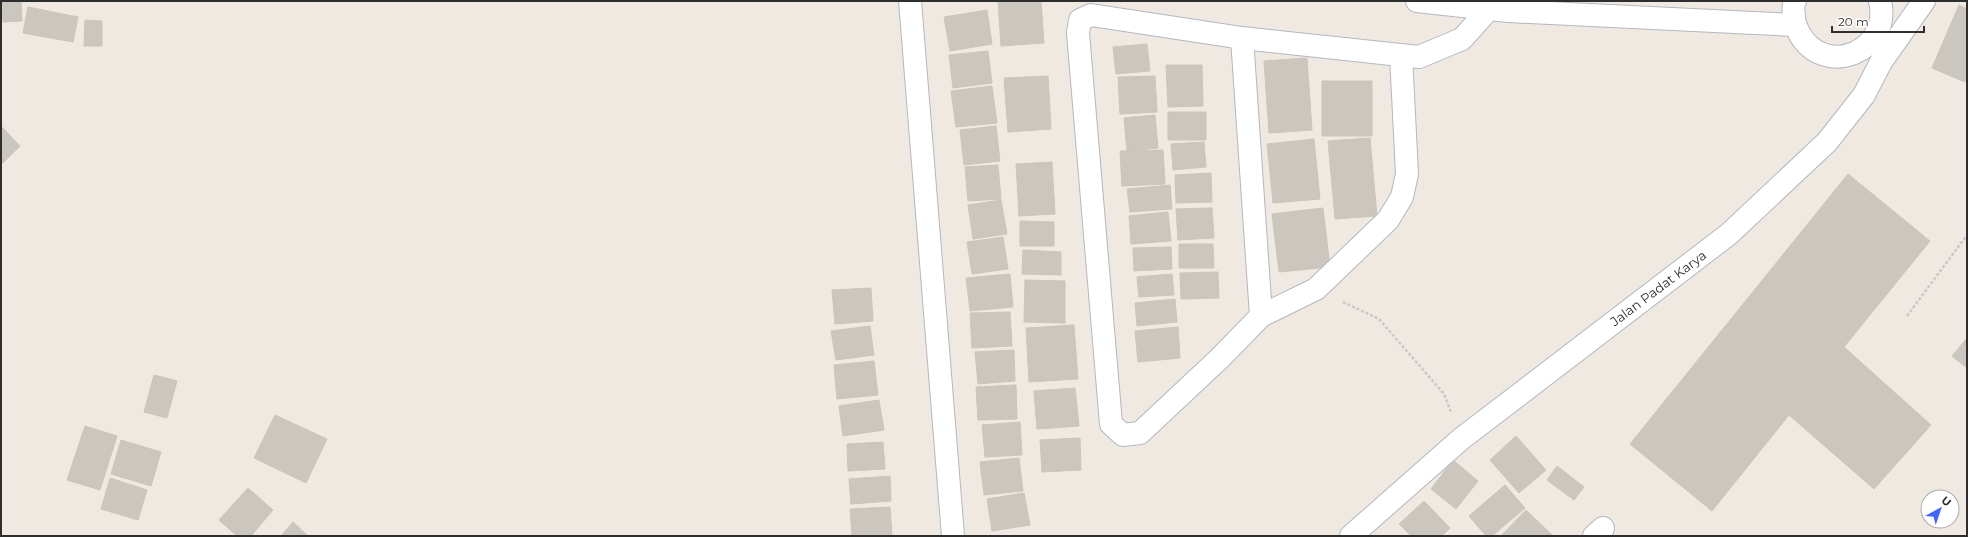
<svg xmlns="http://www.w3.org/2000/svg" width="1968" height="537" font-family="Montserrat,sans-serif">
<style>
.building{fill:#cbc7bf;stroke:#cbc5ba}
.lines{fill:none;stroke-linecap:round;stroke-linejoin:round}
.minor-casing{stroke:#b4b7c1;stroke-width:24}
.path{stroke:#c9c9c9;stroke-width:2.5;stroke-dasharray:3 2;stroke-linecap:butt}
.minor{stroke:#fff;stroke-width:22}
.labels{text-anchor:middle;stroke-width:4;stroke-linejoin:round;paint-order:stroke}
.street-label{font-size:13px;fill:#2e2e2e;stroke:#fff}
</style>
<rect width="100%" height="100%" fill="#efe9e1"/>
<path class="building" d="M2,1h19l1,20 -19,1z
M998,1h43l3,42 -43,3z
M1959,5l8,4v68l-2,5 -33,-14z
M28,7l50,10 -5,25 -50,-9z
M987,10l5,34 -42,7 -6,-34z
M85,20l17,1v25h-18z
M1147,44l3,27 -34,3 -3,-27z
M988,51l4,32 -39,5 -4,-33z
M1307,58l5,72 -43,3 -5,-72z
M1166,65h36l1,41 -35,1z
M1048,76l3,53 -43,3 -4,-54z
M1155,76l2,36 -37,2 -2,-37z
M1322,81h50v55h-50z
M992,86l5,37 -41,4 -5,-36z
M1168,112h38v28h-38z
M1155,115l3,33 -31,3 -3,-33z
M1,126l19,20 -19,19z
M996,126l4,35 -36,4 -4,-35z
M1370,138l7,78 -42,3 -7,-78z
M1314,139l6,60 -47,4 -6,-59z
M1204,142l2,25 -33,3 -2,-26z
M1163,150l2,34 -43,2 -2,-35z
M1052,162l3,52 -36,2 -3,-52z
M998,165l3,34 -33,2 -3,-34z
M1211,173l1,29 -36,1 -1,-28z
M1848,174l82,67 -86,106 87,78 -57,64 -85,-74 -77,96 -82,-67z
M1170,185l2,24 -42,3 -3,-23z
M1001,200l6,34 -34,5 -5,-34z
M1212,208l2,30 -36,2 -2,-31z
M1323,208l7,59 -51,5 -7,-58z
M1168,212l3,29 -40,3 -2,-28z
M1020,221l34,1v24h-34z
M1003,237l5,32 -36,5 -5,-32z
M1179,244h34l1,24h-35z
M1171,247l1,22 -38,2 -1,-23z
M1023,250l38,2v23l-39,-1z
M1218,272l1,26 -38,1 -1,-26z
M1010,274l3,33 -43,4 -4,-33z
M1172,274l2,21 -35,2 -2,-20z
M1025,280l40,1v42l-41,-1z
M871,288l2,33 -38,3 -3,-34z
M1175,299l2,23 -40,4 -2,-23z
M1010,312l2,34 -40,2 -2,-35z
M1074,325l4,54 -49,3 -3,-54z
M870,326l4,29 -38,5 -5,-29z
M1178,327l2,31 -42,4 -3,-31z
M1967,338v30l-15,-12z
M1014,350l1,31 -37,3 -3,-32z
M874,361l4,34 -41,4 -3,-34z
M154,375l23,6 -10,37 -23,-6z
M1016,385l1,34 -39,1 -2,-33z
M1075,388l4,38 -42,3 -3,-38z
M879,400l5,30 -41,6 -4,-30z
M275,415l52,24 -21,44 -52,-25z
M1020,422l2,33 -37,2 -3,-32z
M85,426l32,10 -17,54 -33,-10z
M1516,436l30,34 -27,23 -29,-33z
M1080,438l1,32 -39,2 -2,-32z
M121,440l40,12 -10,34 -40,-12z
M883,442l2,27 -37,2 -1,-27z
M1019,458l4,33 -39,4 -4,-33z
M1453,460l25,21 -22,28 -25,-20z
M1557,466l27,21 -10,13 -27,-20z
M890,476l1,25 -40,3 -2,-25z
M110,478l37,12 -9,30 -37,-11z
M1505,485l20,23 -33,28h-6l-17,-20z
M248,488l25,22 -22,26h-14l-18,-16z
M1024,493l6,32 -38,6 -5,-32z
M1424,501l26,27 -8,8h-31l-12,-12z
M890,507l2,29h-40l-2,-27z
M1526,510l27,26h-52z
M293,522l15,14h-27z"/>
<g class="lines">
<g class="minor-casing">
<path id="minor" d="M910,1l43,535
M1417,1l91,10 287,14
M1795,1c-3,5 -1,12 -1,18 1,6 3,9 5,14 25,46 93,19 81,-32
M1242,38l19,278 -41,42 -80,75 -17,2 -12,-11 -33,-391 2,-13 11,-5 151,23 177,19 43,-18 27,-30
M1261,316l55,-27 72,-69 14,-23 5,-23 -6,-119
M1351,536l110,-97 268,-205 98,-92 37,-47 17,-33 43,-61
M1594,536l9,-8"/>
</g>
<path class="path" d="M1343,302l36,17 65,75 7,18
M1907,316l60,-81"/>
<use href="#minor" class="minor"/>
</g>
<g class="labels">
<g class="street-label">
<text transform="translate(1658 288) rotate(-37)" y="5">Jalan Padat Karya</text>
</g>
</g>
<rect width="1968" height="537" fill="none" stroke="#2e2e2e" stroke-width="4"/>
<g transform="translate(1940 509) rotate(40)"><circle r="19" fill="#ffffff" stroke="#ababab"/>
<path d="M0-3L7 15L0 10L-7 15Z" fill="#4264fb"/>
<text y="-6" font-size="11" font-weight="bold" text-anchor="middle" fill="#2e2e2e">U</text>
</g>
<path d="M1832 26v6h92v-6" fill="none" stroke="#2e2e2e" stroke-width="2"/>
<text x="1838" y="26" font-size="12" fill="#2e2e2e" stroke="#ffffff" stroke-width="3" paint-order="stroke">20 m</text>
</svg>
